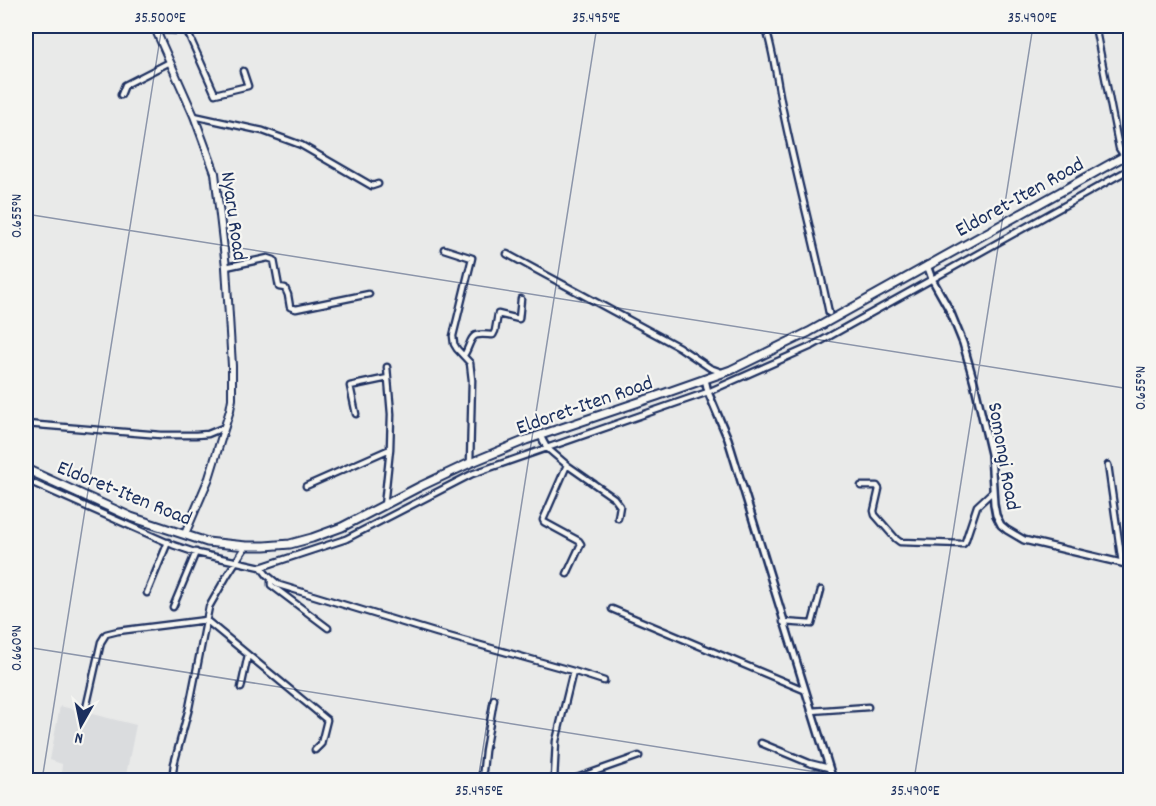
<svg xmlns="http://www.w3.org/2000/svg" width="1156" height="806" font-family="Dekko,sans-serif">
<style>
.built{fill:#dadcde}
.lines{fill:none;stroke-linecap:round;stroke-linejoin:round}
.minor-casing{stroke:#1b2f5e;stroke-width:9}
.tertiary-casing{stroke:#1b2f5e;stroke-width:10}
.secondary-casing{stroke:#1b2f5e;stroke-width:10}
.primary-casing{stroke:#1b2f5e;stroke-width:11}
.minor{stroke:#f6f6f2;stroke-width:4.5}
.tertiary{stroke:#f6f6f2;stroke-width:5}
.secondary{stroke:#f6f6f2;stroke-width:6}
.primary{stroke:#f6f6f2;stroke-width:7}
.ticks{fill:none;stroke:#1b2f5e;stroke-width:1.5;stroke-opacity:0.45}
.labels{text-anchor:middle;stroke-width:4.5;stroke-linejoin:round;paint-order:stroke}
.street-label{font-size:21px;fill:#1b2f5e;stroke:#f6f6f2}
.neatline{fill:none;stroke:#1b2f5e;stroke-width:2}
.ticks-label{font-size:15px;text-anchor:middle;fill:#1b2f5e}
</style>
<rect width="100%" height="100%" fill="#e9eae9"/>
<filter id="ink" filterUnits="userSpaceOnUse"><feTurbulence type="fractalNoise" baseFrequency=".0167" numOctaves="2"/><feDisplacementMap in="SourceGraphic" scale="12" xChannelSelector="R" yChannelSelector="G"/><feConvolveMatrix kernelMatrix="1 2 1 2 8 2 1 2 1" color-interpolation-filters="sRGB"/></filter>
<g filter="url(#ink)">
<path class="built" d="M60,706l76,19 -11,55h-40l-24,-3 1,-13 -12,-4z"/>
<g class="lines">
<g class="minor-casing">
<path id="minor" d="M765,26c9,25 12,58 18,85 14,68 32,134 46,202
M1095,26l24,122 5,8
M156,30l31,1 28,63 33,-8 -5,-15
M121,95l4,-10 45,-23
M194,116l69,15 38,14 71,41 6,-2
M444,249l28,9 -19,78 1,8 3,5 13,14 2,17 -2,83
M507,254l172,93 31,21 14,5
M226,267l42,-9 6,2 5,27 6,1 3,7 2,12 6,2 73,-15
M464,355c5,-6 6,-19 13,-20 5,-1 11,0 16,0l2,-4 3,-17 21,5 2,-20
M356,414l-6,-28 38,-8
M26,424l135,11h35l12,-1 17,-7
M540,435l7,13 20,17 47,33 6,8 -2,12
M567,465l-24,55 1,2 35,19 2,3 -14,30
M1108,465l14,98
M26,480l147,65 24,8 64,14 6,8 12,10 158,48 136,38 31,10
M306,486l84,-37
M861,486h16l2,3 -5,22 1,4 21,24 4,3 63,2 2,-2 12,-36 15,-14
M384,506l6,-57 1,-35 -4,-47
M261,567l85,-28 126,-65 236,-82 104,-46 318,-177
M271,580v5l57,43
M147,593l21,-51
M173,607l23,-55
M612,609l192,81
M783,622l29,2 9,-34
M241,688l7,-33
M811,711l57,-4
M85,713l16,-71 5,-8 12,-3 88,-11 121,100 -6,24 -6,6
M761,743l48,20 20,5
M172,780l2,-16 15,-56 20,-101 19,-33 18,-28
M482,780l3,-29 9,-52
M554,780l2,-39 17,-70
M571,780l68,-24"/>
</g>
<g class="tertiary-casing">
<path id="tertiary" d="M927,265l5,14 18,32 13,32 11,39 17,72 3,50 2,11 5,10 6,5 17,10 106,25
M705,379l3,13 20,47 105,341"/>
</g>
<g class="secondary-casing">
<path id="secondary" d="M154,26l40,90 21,57 11,94 6,99v33l-2,11 -21,68 -24,56"/>
</g>
<g class="primary-casing">
<path id="primary" d="M26,469l105,48 76,25 39,4h19l25,-2 22,-6 30,-11 77,-40 51,-24 56,-23 131,-44 74,-26 78,-38 321,-179"/>
</g>
<use href="#minor" class="minor"/>
<use href="#tertiary" class="tertiary"/>
<use href="#secondary" class="secondary"/>
<use href="#primary" class="primary"/>
</g>
</g>
<path class="ticks" d="M26,214l1104,175M26,647l841,133M42,780l120,-754M478,780l119,-754M914,780l119,-754"/>
<g class="labels">
<g class="street-label">
<text transform="translate(1019 196) rotate(-29)" y="7">Eldoret-Iten Road</text>
<text transform="translate(235 216) rotate(82)" y="7">Nyaru Road</text>
<text transform="translate(584 404) rotate(-19)" y="7">Eldoret-Iten Road</text>
<text transform="translate(1005 456) rotate(80)" y="7">Somongi Road</text>
<text transform="translate(125 492) rotate(22)" y="7">Eldoret-Iten Road</text>
</g>
</g>
<rect width="1156" height="806" fill="none" stroke="#f6f6f2" stroke-width="66"/>
<g transform="translate(81 725) rotate(189)" stroke="#f6f6f2" stroke-width="4.5" paint-order="stroke">
<path d="M0-4.5L10 22L0 15L-10 22Z" fill="#1b2f5e"/>
<text y="-9" font-size="16" font-weight="bold" text-anchor="middle" fill="#1b2f5e">N</text>
</g>
<rect x="33" y="33" width="1090" height="740" class="neatline"/>
<g class="ticks-label">
<text x="160" y="22">35.500°E</text>
<text x="596" y="22">35.495°E</text>
<text x="1032" y="22">35.490°E</text>
<text transform="translate(16 216) rotate(-90)" y="5">0.655°N</text>
<text transform="translate(1140 388) rotate(-90)" y="5">0.655°N</text>
<text transform="translate(16 648) rotate(-90)" y="5">0.660°N</text>
<text x="479" y="795">35.495°E</text>
<text x="915" y="795">35.490°E</text>
</g>
</svg>
